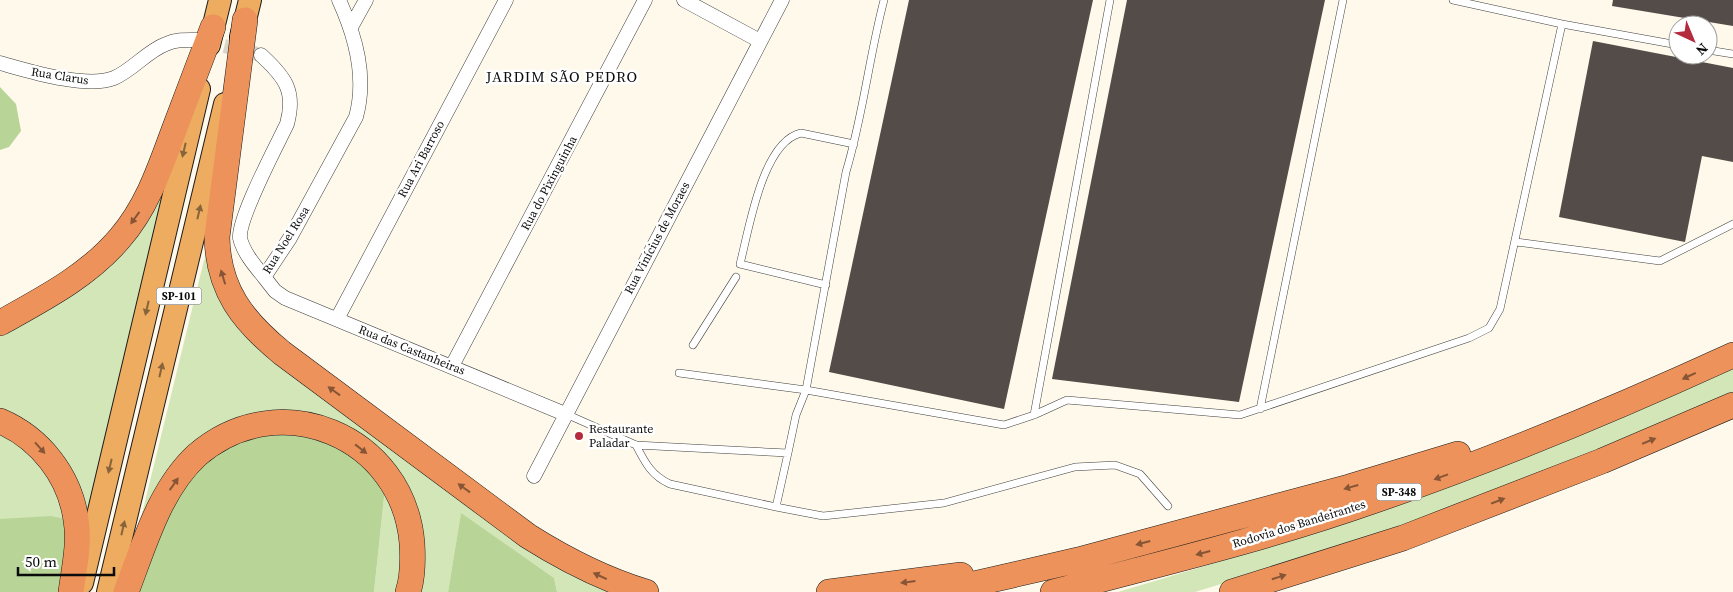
<svg xmlns="http://www.w3.org/2000/svg" width="1733" height="592" font-family="'Source Serif 4',serif">
<style>
.green{fill:#d3e6b7}
.forest{fill:#b8d597}
.building{fill:#534c48}
.lines{fill:none;stroke-linecap:round;stroke-linejoin:round}
.minor-tunnel{stroke:#dad5c9;stroke-width:14;stroke-dasharray:14 7;stroke-linecap:butt}
.service-casing{stroke:#3e3e3e;stroke-width:8}
.minor-casing{stroke:#3e3e3e;stroke-width:15}
.trunk-casing{stroke:#1c1c1c;stroke-width:24}
.motorway-casing{stroke:#1c1c1c;stroke-width:26}
.service{stroke:#fff;stroke-width:7}
.minor{stroke:#fff;stroke-width:14}
.trunk{stroke:#eeac60;stroke-width:22}
.motorway{stroke:#ec925a;stroke-width:25}
.oneway{fill:#88643a}
.oneway2{fill:#875536}
.poi-dot{fill:#b32b3c;stroke:#fff;stroke-width:2}
.labels{text-anchor:middle;stroke-width:5;stroke-linejoin:round;paint-order:stroke}
.shield{fill:#fff;stroke:#545454;stroke-width:1}
.shield-label{font-size:11px;font-weight:bold;fill:#0b0b0b}
.street-label{font-size:12px;fill:#0b0b0b;stroke:#fff}
.poi-label{font-size:12px;fill:#0b0b0b;stroke:#fff;text-anchor:start}
.quarter-label{font-size:15px;letter-spacing:1px;fill:#0b0b0b;stroke:#fff}
</style>
<rect width="100%" height="100%" fill="#fef9ea"/>
<path class="green" d="M165,191l-80,352 -4,-35 -81,-95v-78l151,-121z
M208,244l18,55 386,293h-55l-3,-14 -93,-64 -13,78h-34l-8,-101 -276,72z
M1733,367v26l-139,60 -220,84 -179,55h-77l147,-44z
M0,427l42,31 27,62 -69,72z
M385,488l17,36 -2,68h-26z"/>
<path class="forest" d="M0,87l16,17 5,27 -12,16 -9,3z
M293,431l46,14 46,43 -11,104h-238l26,-71 41,-58 38,-23z
M461,513l93,65 3,14h-109z
M51,516l18,4 -6,72h-63v-73z"/>
<path class="building" d="M909,0h184l-89,409 -175,-37z
M1127,0h198l-86,402 -187,-23z
M1613,0h120v26l-121,-20z
M1593,41l140,27v94l-31,-6 -17,86 -126,-25z"/>
<g class="lines">
<path class="minor-tunnel" d="M204,41l57,14"/>
<g class="service-casing">
<path id="service" d="M1453,0l109,24 116,21
M1708,50l25,4
M1516,242l144,19 73,-37
M826,285l-86,-21c9,-34 22,-122 61,-131l53,11
M693,345l43,-68
M679,373l127,17 198,35 30,-10 33,-15 173,15 229,-77 20,-10 11,-19 62,-285
M1260,409l83,-409
M566,414l70,31 152,8 8,-38 10,-25 40,-218c17,-56 23,-115 38,-172
M1034,415l76,-415
M636,445c9,18 16,31 34,39l106,23
M788,453l-12,54 47,9 121,-13 131,-36 40,-2 25,9 28,32"/>
</g>
<g class="minor-casing">
<path id="minor" d="M684,0l76,41
M351,27l15,-27
M261,55c24,22 35,36 26,69 -10,21 -49,94 -47,114 3,14 15,28 24,39l26,-39 66,-121c11,-40 0,-80 -17,-117
M0,63c29,8 86,26 114,15 19,-8 33,-27 52,-34 11,-5 22,-4 34,-4
M264,277l11,14 10,7 280,116
M337,319l169,-319
M452,366l193,-366
M534,476l248,-476"/>
</g>
<g class="trunk-casing">
<path id="trunk" d="M241,37l9,-37
M209,45l11,-45
M82,583l117,-494
M108,592l117,-488"/>
</g>
<g class="motorway-casing">
<path id="motorway" d="M245,20l-28,217c1,53 26,84 65,116l246,183c38,24 75,43 118,56
M0,323c43,-24 88,-47 120,-85 27,-31 40,-70 54,-108 13,-34 26,-69 39,-103
M0,421c40,17 70,55 76,99 4,23 -2,49 -5,72
M126,592c18,-46 33,-102 71,-137 82,-71 206,-19 215,88 1,16 1,34 -4,49
M829,592l132,-17
M939,592l139,-32 271,-73 109,-33
M1053,592c107,-28 215,-54 320,-91 122,-42 242,-92 360,-146
M1232,592l171,-54 199,-77 131,-56"/>
</g>
<use href="#service" class="service"/>
<use href="#minor" class="minor"/>
<use href="#trunk" class="trunk"/>
<use href="#motorway" class="motorway"/>
</g>
<defs><path id="oneway-solid" d="M-6-.8H1V-3.2L6.5 0L1 3.2V.8H-6Z" transform="scale(1.25)"/></defs>
<g class="oneway">
<use href="#oneway-solid" transform="translate(184 150) rotate(103)"/>
<use href="#oneway-solid" transform="translate(199 212) rotate(-77)"/>
<use href="#oneway-solid" transform="translate(147 308) rotate(103)"/>
<use href="#oneway-solid" transform="translate(161 370) rotate(-77)"/>
<use href="#oneway-solid" transform="translate(110 466) rotate(103)"/>
<use href="#oneway-solid" transform="translate(123 528) rotate(-77)"/>
</g>
<g class="oneway2">
<use href="#oneway-solid" transform="translate(135 218) rotate(126)"/>
<use href="#oneway-solid" transform="translate(223 277) rotate(-107)"/>
<use href="#oneway-solid" transform="translate(1689 376) rotate(155)"/>
<use href="#oneway-solid" transform="translate(334 391) rotate(-144)"/>
<use href="#oneway-solid" transform="translate(1649 441) rotate(-22)"/>
<use href="#oneway-solid" transform="translate(40 448) rotate(48)"/>
<use href="#oneway-solid" transform="translate(361 449) rotate(38)"/>
<use href="#oneway-solid" transform="translate(1441 477) rotate(160)"/>
<use href="#oneway-solid" transform="translate(174 484) rotate(-55)"/>
<use href="#oneway-solid" transform="translate(1351 487) rotate(164)"/>
<use href="#oneway-solid" transform="translate(464 488) rotate(-144)"/>
<use href="#oneway-solid" transform="translate(1498 501) rotate(-21)"/>
<use href="#oneway-solid" transform="translate(1143 543) rotate(165)"/>
<use href="#oneway-solid" transform="translate(1203 553) rotate(165)"/>
<use href="#oneway-solid" transform="translate(600 576) rotate(-155)"/>
<use href="#oneway-solid" transform="translate(1279 577) rotate(-17)"/>
<use href="#oneway-solid" transform="translate(908 582) rotate(173)"/>
</g>
<circle class="poi-dot" cx="579" cy="436" r="5"/>
<g class="labels">
<g class="shield">
<rect x="156.5" y="287.5" width="45" height="17" rx="4"/>
<rect x="1376.5" y="483.5" width="45" height="17" rx="4"/>
</g>
<g class="shield-label">
<text x="179" y="300">SP-101</text>
<text x="1399" y="496">SP-348</text>
</g>
<g class="street-label">
<text transform="translate(60 76) rotate(9)" y="4">Rua Clarus</text>
<text transform="translate(421 159) rotate(-62)" y="4">Rua Ari Barroso</text>
<text transform="translate(549 183) rotate(-62)" y="4">Rua do Pixinguinha</text>
<text transform="translate(657 238) rotate(-62)" y="4">Rua Vinícius de Moraes</text>
<text transform="translate(286 240) rotate(-58)" y="4">Rua Noel Rosa</text>
<text transform="translate(412 350) rotate(22)" y="4">Rua das Castanheiras</text>
<text transform="translate(1299 524) rotate(-17)" y="4">Rodovia dos Bandeirantes</text>
</g>
<g class="poi-label">
<text x="589" y="433">Restaurante<tspan x="589" dy="14">Paladar</tspan></text>
</g>
<g class="quarter-label">
<text x="562" y="82">JARDIM SÃO PEDRO</text>
</g>
</g>
<g transform="translate(1693 40) rotate(136)"><circle r="24" fill="#ffffff" stroke="#9d9d9d"/>
<path d="M0-4L9 19L0 12L-9 19Z" fill="#b32b3c"/>
<text y="-8" font-size="14" font-weight="bold" text-anchor="middle" fill="#0b0b0b">N</text>
</g>
<path d="M18 567v8h96v-8" fill="none" stroke="#0b0b0b" stroke-width="2.5"/>
<text x="25" y="567" font-size="15" fill="#0b0b0b" stroke="#ffffff" stroke-width="4" paint-order="stroke">50 m</text>
</svg>
